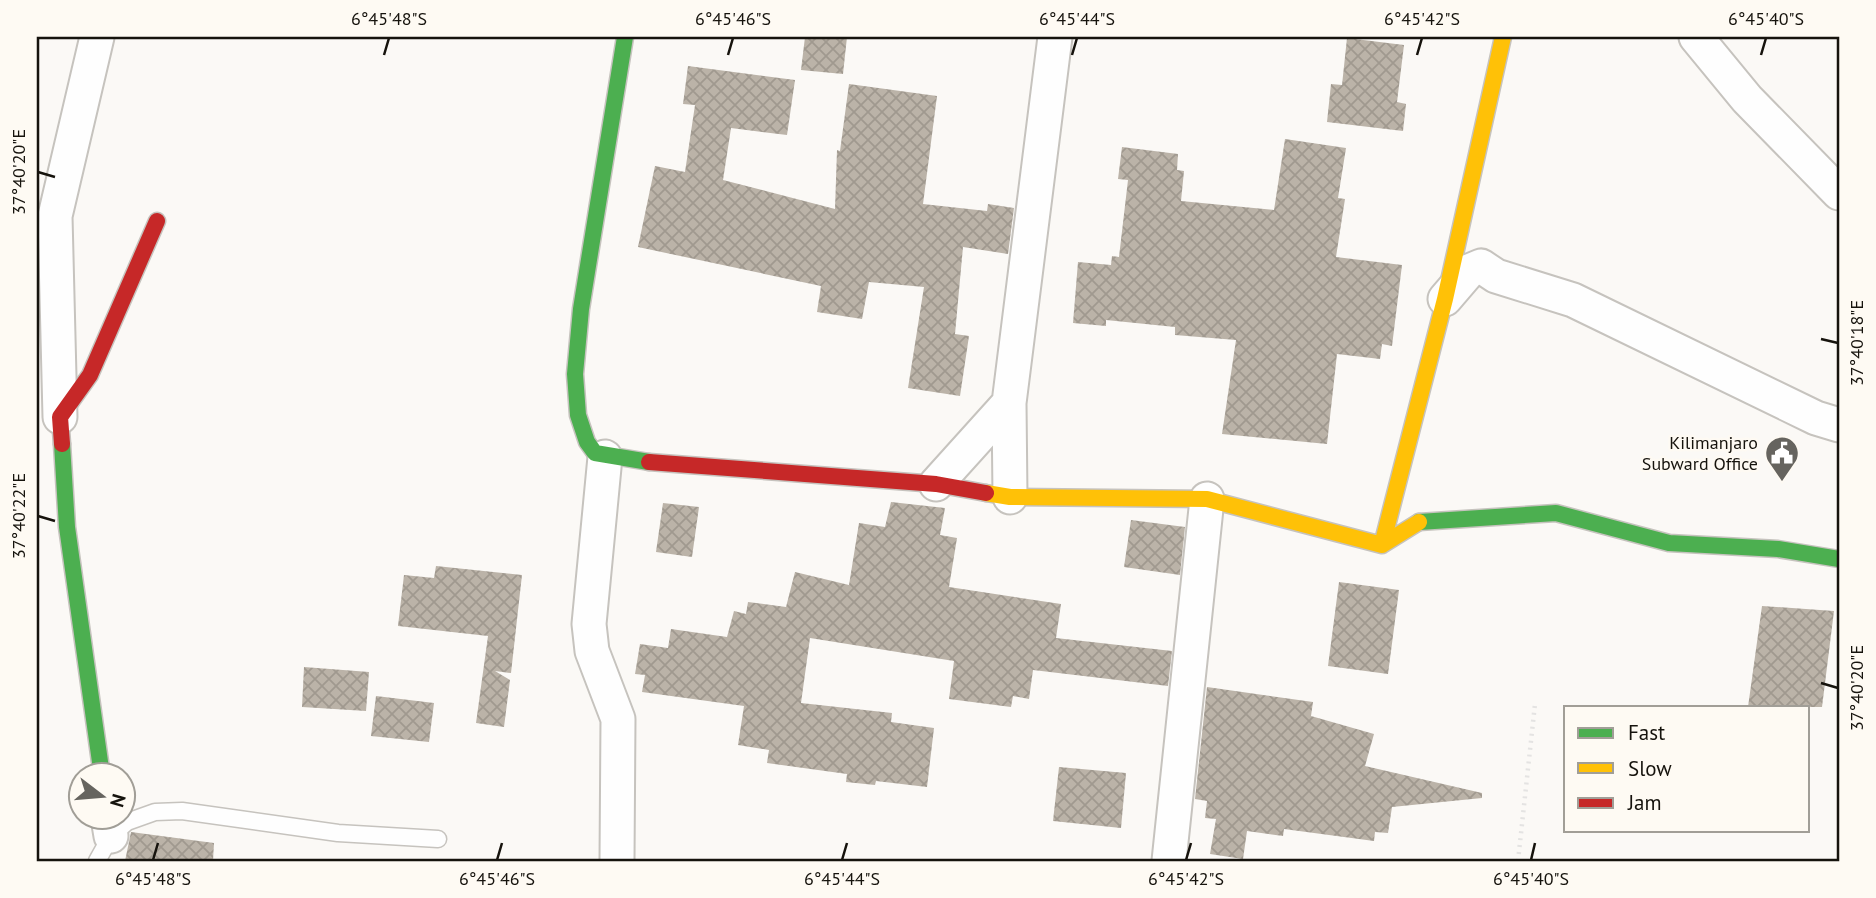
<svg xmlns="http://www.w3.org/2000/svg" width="1876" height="898" font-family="'PT Sans',sans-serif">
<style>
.building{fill:url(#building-cross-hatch)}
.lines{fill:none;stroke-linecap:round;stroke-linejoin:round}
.lane-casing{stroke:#c6c3be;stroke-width:19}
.street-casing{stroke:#c6c3be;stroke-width:37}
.fast-casing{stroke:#c6c3be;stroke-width:19}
.slow-casing{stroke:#c6c3be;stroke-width:19}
.jam-casing{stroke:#c6c3be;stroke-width:19}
.path{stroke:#e4e3e2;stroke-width:4.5;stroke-dasharray:2 5;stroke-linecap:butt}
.lane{stroke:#fefefe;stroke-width:16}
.street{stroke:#fefefe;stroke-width:33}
.fast{stroke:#4caf50;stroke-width:16}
.slow{stroke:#ffc107;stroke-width:16}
.jam{stroke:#c62828;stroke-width:16}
.ticks{fill:none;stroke:#16130d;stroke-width:2.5}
.labels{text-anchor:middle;stroke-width:5;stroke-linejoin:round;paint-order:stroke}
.poi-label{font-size:18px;fill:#16130d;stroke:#fefaf3;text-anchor:end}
.neatline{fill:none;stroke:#16130d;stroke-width:2.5}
.ticks-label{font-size:18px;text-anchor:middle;fill:#16130d}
</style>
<defs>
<pattern id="building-cross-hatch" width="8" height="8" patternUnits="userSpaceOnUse" patternTransform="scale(1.75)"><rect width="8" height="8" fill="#bbb3a8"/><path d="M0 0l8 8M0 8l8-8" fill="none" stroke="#a0998f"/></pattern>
</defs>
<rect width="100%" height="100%" fill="#fbf9f6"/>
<path class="building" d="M805,37h42l-4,37 -42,-4z
M1347,38l57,7 -7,57 9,2 -3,27 -76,-9 4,-38 11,1z
M688,66l107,14 -8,55 -56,-7 -8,52 112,29 2,-59 3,1 9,-67 88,12 -14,108 64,7 1,-7 26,4 -6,46 -45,-7 -8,87 14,2 -9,60 -52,-8 16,-101 -55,-5 -7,37 -45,-7 4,-26 -183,-39 17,-81 30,6 10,-67 -12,-1z
M1285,139l61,9 -8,50 7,1 -9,58 66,8 -10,81 -10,-2 -2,15 -43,-5 -10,90 -105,-10 14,-94 -61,-5v-8l-69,-7v6l-33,-3 5,-61 33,3 1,-9 7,1 9,-77 -10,-1 4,-32 56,7 -1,16 7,1 -3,30 93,9z
M891,502l54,6 -5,27 17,3 -8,49 112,17 -5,34 116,13 -4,35 -135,-16 -4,29 -16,-3 -2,11 -62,-8 5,-38 -144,-23 -9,65 91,10 -1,9 43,6 -7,59 -51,-6 -1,4 -29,-3 1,-8 -80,-11 2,-13 -31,-5 6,-39 -102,-14 3,-17 -10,-1 5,-30 28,4 3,-19 56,8 7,-26 12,3 2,-12 38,5 9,-35 54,13 10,-62 26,4z
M663,503l36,4 -7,50 -36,-5z
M1131,520l54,7 -5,48 -56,-8z
M436,566l86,9 -11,98 -16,-2 15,9 -6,47 -28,-4 12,-87 -90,-10 6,-51 30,3z
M1339,582l60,8 -11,84 -60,-8z
M1762,606l72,5 -12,96h-74z
M304,667l65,5 -3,39 -64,-4z
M1207,687l106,15 -2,14 63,18 -9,32 117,27v5l-90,9 -4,26 -13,-1 -1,9 -90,-12 -1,7 -36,-5 -4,28 -33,-5 6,-35 -11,-1 2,-17 -12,-2z
M376,696l58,7 -5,39 -58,-6z
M1059,767l67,6 -5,55 -68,-7z
M131,832l83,11 -1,18h-88z"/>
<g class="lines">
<g class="lane-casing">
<path id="lane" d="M97,861l14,-25 16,-14 28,-10 27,-1 156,22 100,6"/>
</g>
<g class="street-casing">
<path id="street" d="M1696,37l51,62 92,94
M1445,299l24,-28 12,-5 15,10 77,24 243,118 23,7
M60,417l-5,-201 42,-179
M605,457l-16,167 3,27 26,68 -1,142
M936,484l73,-81
M1010,497l-1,-94 46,-366
M108,818l3,18
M1169,861l38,-362"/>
</g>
<g class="fast-casing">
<path id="fast" d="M625,37l-44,272 -6,65 3,41 9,27 8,11 54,9
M62,444l5,83 35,249
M1419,522l137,-9 113,30 109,6 61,10"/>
</g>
<g class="slow-casing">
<path id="slow" d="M986,493l24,4 197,2 175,46 37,-23
M1382,545l63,-246 58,-262"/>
</g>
<g class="jam-casing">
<path id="jam" d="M62,444l-2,-27 30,-42 67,-154
M649,462l287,22 50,9"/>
</g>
<path class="path" d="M1518,861l17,-157"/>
<use href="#lane" class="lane"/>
<use href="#street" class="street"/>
<use href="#fast" class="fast"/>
<use href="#slow" class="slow"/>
<use href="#jam" class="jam"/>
</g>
<path class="ticks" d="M384,55l5,-17M728,55l5,-17M1072,55l5,-17M1417,55l5,-17M1761,55l5,-17M38,172l17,5M1821,339l17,4M38,516l17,5M1821,683l17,5M153,860l5,-17M497,860l5,-17M842,860l5,-17M1186,860l5,-17M1531,860l4,-17"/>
<defs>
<g id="civic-pin" transform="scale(1.75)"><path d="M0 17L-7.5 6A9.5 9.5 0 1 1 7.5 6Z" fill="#66645f" stroke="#fefaf3"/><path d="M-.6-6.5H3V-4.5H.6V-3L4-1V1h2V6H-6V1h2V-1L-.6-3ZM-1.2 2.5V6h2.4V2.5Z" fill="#fff"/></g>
</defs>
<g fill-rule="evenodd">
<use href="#civic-pin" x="1782" y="453"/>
</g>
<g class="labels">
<g class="poi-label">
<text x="1758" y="449">Kilimanjaro<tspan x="1758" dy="21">Subward Office</tspan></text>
</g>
</g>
<rect width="1876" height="898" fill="none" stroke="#fefaf3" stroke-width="77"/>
<rect x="1564" y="706" width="245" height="126" fill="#fefaf3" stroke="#a19e97" stroke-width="2"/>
<rect x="1578" y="728" width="35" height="10" fill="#4caf50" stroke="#a19e97" stroke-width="2"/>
<text x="1628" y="740" font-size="21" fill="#16130d">Fast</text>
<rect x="1578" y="763" width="35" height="10" fill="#ffc107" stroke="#a19e97" stroke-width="2"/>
<text x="1628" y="776" font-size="21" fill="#16130d">Slow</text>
<rect x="1578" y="798" width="35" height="10" fill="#c62828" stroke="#a19e97" stroke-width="2"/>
<text x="1628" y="810" font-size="21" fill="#16130d">Jam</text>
<g transform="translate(102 796) rotate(106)"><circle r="33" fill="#fefaf3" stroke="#a19e97" stroke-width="2"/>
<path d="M0-5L12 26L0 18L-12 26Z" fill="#66645f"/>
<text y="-10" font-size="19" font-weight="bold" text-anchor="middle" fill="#16130d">N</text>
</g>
<rect x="38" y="38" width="1800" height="822" class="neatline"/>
<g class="ticks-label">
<text x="389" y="25">6°45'48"S</text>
<text x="733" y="25">6°45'46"S</text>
<text x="1077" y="25">6°45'44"S</text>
<text x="1422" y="25">6°45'42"S</text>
<text x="1766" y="25">6°45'40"S</text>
<text transform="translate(19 172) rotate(-90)" y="6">37°40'20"E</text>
<text transform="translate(1857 343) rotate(-90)" y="6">37°40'18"E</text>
<text transform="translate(19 516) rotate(-90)" y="6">37°40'22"E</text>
<text transform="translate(1857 688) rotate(-90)" y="6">37°40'20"E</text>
<text x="153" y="885">6°45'48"S</text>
<text x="497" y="885">6°45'46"S</text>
<text x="842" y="885">6°45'44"S</text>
<text x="1186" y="885">6°45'42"S</text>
<text x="1531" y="885">6°45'40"S</text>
</g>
</svg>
